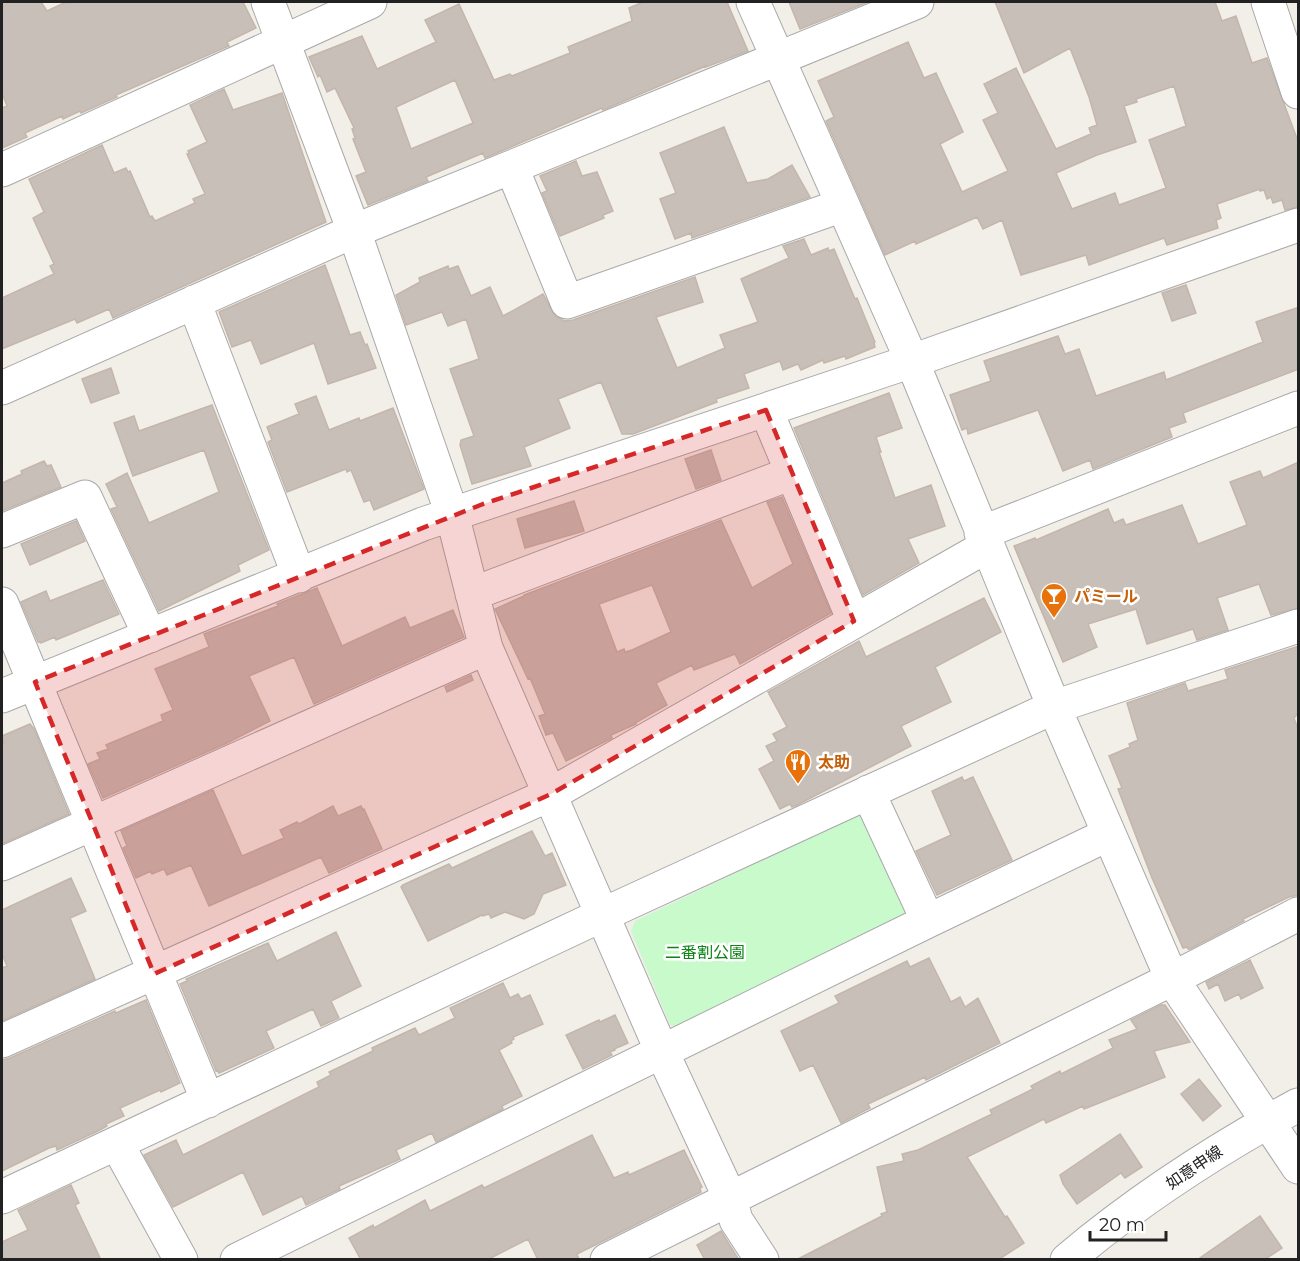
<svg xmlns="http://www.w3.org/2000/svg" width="1300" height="1261" font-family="Montserrat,'Noto Sans JP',sans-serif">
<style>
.park{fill:#c8facc}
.building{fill:#c7bfb8;stroke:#c4b6ab;stroke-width:1.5;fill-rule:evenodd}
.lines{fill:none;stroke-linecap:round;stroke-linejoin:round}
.minor-casing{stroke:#a9a9a9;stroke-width:35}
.minor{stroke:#fff;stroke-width:33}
.marked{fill:#d62828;fill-opacity:0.2;stroke:#d62828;stroke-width:4.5;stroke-dasharray:12 8;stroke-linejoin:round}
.labels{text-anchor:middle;stroke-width:5;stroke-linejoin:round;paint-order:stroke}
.food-label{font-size:16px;font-weight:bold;fill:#c56008;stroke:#fff;text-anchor:start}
.park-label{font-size:16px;fill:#0c8416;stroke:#fff}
.street-label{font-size:16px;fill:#222;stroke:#fff}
</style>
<rect width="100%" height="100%" fill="#f2efe9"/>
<path class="park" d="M857,815l11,4 42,89 -3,11 -224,110 -13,-4 -39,-94 4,-10z"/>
<path class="building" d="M2,2h39l6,9 19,-9h177l13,26 -29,14 2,4 -113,49 1,2 -36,16 -1,-2 -17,8 -1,-3 -37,17 2,4 -25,11v-40l5,-2 -5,-13z
M643,2h84l21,49 -42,16v-1l-103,44 -1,-2 -117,50 -2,-5 -57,24 2,4 -60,24 -12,-29 10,-4 -13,-33 2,-1 -3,-9 2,-1 -19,-40 -8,4 -7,-17 -2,2 -9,-20 53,-21 15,33 59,-27 -11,-22 34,-16 35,76 16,-6 2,2 58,-23 -2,-6 64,-26 -3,-13zM455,80l18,43 -62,26 -15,-42z
M789,2h79l-68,27z
M995,2h220l7,19 14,-5 16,47 15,-5 32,86v63l-14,3 -3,-10 -9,3 -2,-6 -4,2 -3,-9 -4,1v-2l-43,15 4,14 -5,2 2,8 -51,17 -3,-7 -75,27 -3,-10 -65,20 -19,-55 -19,9 -6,-12 -61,27 -1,-3 -30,14 -59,-134 8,-4 -16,-36 90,-39 16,36 12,-5 27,59 -23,12 22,48 46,-21 -25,-51 15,-7 -14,-29 32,-16 40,81 35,-15 -2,-6 8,-3 -8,-28 -19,-49 -46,25zM1174,86l12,40 -37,14 17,48 -47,17 -4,-12 -43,16 -16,-36 41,-18 39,-13 -12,-36 13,-4 -1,-3z
M224,89l9,21 49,-17 44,129 -213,96 -4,-9 -32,14 -2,-4 -73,30v-51l52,-24 -4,-8 4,-2 -21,-46 11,-6 -15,-33 73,-34 12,28 12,-5 2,4 2,-1 20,46 2,-1 3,5 40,-18 -2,-4 12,-5 -18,-40h2l-1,-3 19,-9 -17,-37z
M724,127l23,56 21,-4 24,-14 18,32 -118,41 -1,-5 -16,6 -15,-40 16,-6 -16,-40z
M576,161l6,15 15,-4 16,39 -10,4 1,3 -44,18 -18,-43 5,-2 -7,-15z
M804,239l7,16 17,-7 1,3 5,-2 21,50 2,-1 18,44 -1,1 1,4 -29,12 -1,-3 -21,7 -1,-3 -22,10 -3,-6 -15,6 -3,-9 -36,13 5,14 -33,11 1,3 -84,32h-11l-21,-52 -43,17 12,29 -46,19 7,19 -59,18 -12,-39 1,-5 13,-4 -24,-67 29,-10 -13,-40 -18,7 -6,-14 -36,13 -10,-30 24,-13 -1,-4 29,-12 1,3 9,-3 13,30 19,-9 13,29 40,-22 12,22 9,5 9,-1 122,-43 8,25 -47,15 21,51 48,-20 -5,-13 38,-13 -17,-43 48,-21 -6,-12z
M325,265l25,70 10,-3 5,13 2,-1 9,24 -48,16 -14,-41 -53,21 -10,-24 -19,7 -13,-35z
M1186,285l10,28 -24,8 -10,-28z
M1299,307v62l-116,44 3,9 -17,6 3,9 -79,32 -3,-9 -27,11 -25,-61 -70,24 -1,-6 -5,2 -12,-35 41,-14 -7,-20 74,-25 7,18 14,-5 17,47 68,-24 2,8 97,-38 -7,-20z
M111,368l8,25 -28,10 -9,-24z
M889,393l13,35 -26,9 5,15h-2l16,46 36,-13 14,41 -37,13 11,24 -56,32 -69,-167z
M316,396l13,34 30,-12 1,3 33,-13 31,81 -50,21 -4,-10 -6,2 -13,-32 -4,2 -1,-3 -59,23 -19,-50 4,-2 -5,-13 32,-13 -4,-10z
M212,405l57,145 -31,15 2,6 -81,40 -48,-102 6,-2 -11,-23 21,-11 22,50 70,-31 -15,-42 -71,26 -19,-53 20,-7 5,15z
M711,450l10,30 -25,9 -11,-30z
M44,461l3,5 4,-1 10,22 -59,24v-28l20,-9 -1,-3z
M1299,462v146l-28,7 -12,-31 -42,14 11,32 -31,10 -4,-11 -46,15 -11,-35 -48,15 9,23 -34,15 -49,-116 21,-8 1,2 72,-31 6,14 9,-4 3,6 56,-20 16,39 49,-19 -17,-43 30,-11 3,7z
M782,497l49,116 -91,51 -5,-10 -41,16 -2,-5 -36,18 11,22 -32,18 1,1 -25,11 1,3 -46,23 -13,-28 -7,2 -7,-19 6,-2 -15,-36 -2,1 -33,-70 29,-13v-1l197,-75 31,68 41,-24 -26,-62zM652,585l19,47 -39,18 -7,2 -1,-3 -7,3 -18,-48z
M574,501l10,30 -59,17 -8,-29z
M76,521l9,20 -55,24 -9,-21z
M103,580l16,34 -63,26 -1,-3 -14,6 -3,-1 -17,-40 25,-11 4,10z
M317,588l25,58 63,-29 5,11 43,-18 11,27 -150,67 -20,-47 -45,19 21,45 -43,22 -124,55 -15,-34 12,-5 -3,-6 11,-4 -2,-4 57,-24 -2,-6 12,-5 -18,-41 54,-22 -5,-13 74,-28 -1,-2z
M984,598l17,34 -66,35 16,35 -50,24 10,20 -114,59 -5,2 -2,-3 -10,5 -21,-40 15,-8 -8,-15 11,-5 -4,-7 14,-7 -19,-35 91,-51 7,16z
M1299,646v66l-5,6 5,14v163l-10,2 -46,22 1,2 -54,28h-2l-1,-2 -4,1 -31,-70 -34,-89 4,-1 -13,-32 21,-9 -1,-3 9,-4 -11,-37 58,-20 3,8 40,-12 -3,-9z
M471,675l2,5 -26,12 -2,-5z
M30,724l4,5 35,85 -67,30v-100l2,-1 -2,-7z
M962,777l2,4 9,-4 39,83 -75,35 -21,-44 35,-16 -19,-44z
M213,790l29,66 42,-18 -4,-8 17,-8 2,2 34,-18 5,10 23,-10 2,4 1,-1 18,40 -53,24 -8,-16 -112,49 -18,-41 -24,10 -3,-6 -12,5 -1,-3 -15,7 -13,-30 4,-2 -6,-15z
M532,831l13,25 7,-3 14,32 -23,9 -9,20 -10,5 -19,-7 -14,6 -2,-4 -6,2 -1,-1 -54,26 -27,-54 2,-2 46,-21 3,4z
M71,878l15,33 -16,7 25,61 -93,42v-53l5,-2 -5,-12v-44z
M336,932l25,54 -30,15 8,17 -18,8 -8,-17 -47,22 8,17 -55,25 -2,-3 -1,1 -36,-87 7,-3 -1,-2 82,-36 9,18z
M929,958l22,44 9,-5 5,10 13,-9 22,45 -74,37 -1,-3 -57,27 2,4 -29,15 -28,-58 -13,6 -19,-40 58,-28 -4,-7 72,-35 3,6z
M1250,960l13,28 -22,11 -2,-5 -14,7 -7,-17 -9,5 -3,-7z
M503,983l7,15 8,-4 3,5 9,-4 13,29 -30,13 1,2 -3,2 1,2 -13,7 23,46 -20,10 1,3 -67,33 -4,-9 -36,17 4,9 -61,27 1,3 -34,16 -4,-9 -39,19 -20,-43 -70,35 -29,-52 32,-15 7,15 136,-68 -2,-5 14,-7 -2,-3 44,-21 -1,-3 43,-20 4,7 36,-17 -5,-10z
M146,1000l34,83 -19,9 -1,-2 -40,18 4,8 -18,8 1,2 -9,5 -41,19 -1,-4 -7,2 -47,23v-111l8,-2 105,-47 1,2z
M1161,1005h4l25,37 -36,9 11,26 -81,32 -1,-3 -37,17 -2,-4 -77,38 38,60 2,-1 17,27 -26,17h-202l86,-44 -1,-2 6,-2 -10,-45 27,-6 -2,-7 16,-4 74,-36 -2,-4 43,-21 -2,-3 29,-15 1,3 52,-26 -4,-8 28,-11 -6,-9z
M615,1015l13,28 -14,6 1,1 -5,2 2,3 -29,14 -17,-34 33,-15 1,2z
M1199,1079l22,27 -18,15 -22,-27z
M1120,1134l22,33 -17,11 -4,-5 -44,31 -14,-20 -3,-9z
M592,1135l22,43 14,-6 1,3 55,-25 18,37 -2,1 1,4 -124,62 2,6h-41l-10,-21 -41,21h-126l-12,-22 24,-13 1,3 51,-28 5,11 52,-26 2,3z
M71,1185l8,18 -4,2 26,55h-99v-18l26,-12 -10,-20z
M1260,1216l22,32 -18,12h-67z
M721,1231l18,29h-34l-8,-15z"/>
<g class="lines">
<g class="minor-casing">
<path id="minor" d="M268,2l86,229 98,283 34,134 176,404 68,146 6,22 26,40
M753,2l159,359 142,346 118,272 126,188
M1268,2l30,90
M512,168l55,134 276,-97
M2,170l368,-168
M194,302l105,274
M2,388l352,-157 563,-229
M766,410l88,211
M2,531l83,-34 65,139
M981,533l317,-125
M472,594l320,-121
M2,604l206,497
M2,696l421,-172 489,-163 386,-136
M868,792l60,129
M2,864l484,-216
M2,1041l549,-247 436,-248
M117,1144l64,116
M2,1197l600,-282 452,-208 244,-81
M237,1260l691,-339 181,-87
M607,1260l565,-281 126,-65
M1067,1260c71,-60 150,-111 231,-155"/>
</g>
<use href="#minor" class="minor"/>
</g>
<path class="marked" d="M766,410l88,211 -303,173 -397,180 -119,-292 448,-178z"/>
<defs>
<g id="bar-pin" transform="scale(1.35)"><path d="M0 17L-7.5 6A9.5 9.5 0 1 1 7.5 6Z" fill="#e8710a" stroke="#fff"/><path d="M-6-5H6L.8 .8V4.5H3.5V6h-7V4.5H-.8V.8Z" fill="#fff"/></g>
<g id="restaurant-pin" transform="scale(1.35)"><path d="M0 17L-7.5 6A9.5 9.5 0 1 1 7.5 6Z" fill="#e8710a" stroke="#fff"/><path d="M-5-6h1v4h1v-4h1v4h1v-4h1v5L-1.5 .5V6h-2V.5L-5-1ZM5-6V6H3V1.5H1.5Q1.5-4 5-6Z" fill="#fff"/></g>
</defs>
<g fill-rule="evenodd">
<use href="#bar-pin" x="1054" y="596"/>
<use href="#restaurant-pin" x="798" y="762"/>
</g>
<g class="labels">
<g class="food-label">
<text x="1074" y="602">パミール</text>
<text x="818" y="768">太助</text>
</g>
<g class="park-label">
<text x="705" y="958">二番割公園</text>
</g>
<g class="street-label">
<text transform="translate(1194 1167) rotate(-34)" y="6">如意申線</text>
</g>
</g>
<rect width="1300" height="1261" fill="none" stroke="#222222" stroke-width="6"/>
<path d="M1090 1231v9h76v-9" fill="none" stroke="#222222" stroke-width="3"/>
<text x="1099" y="1231" font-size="18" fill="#222222" stroke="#ffffff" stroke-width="4.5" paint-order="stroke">20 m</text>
</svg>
